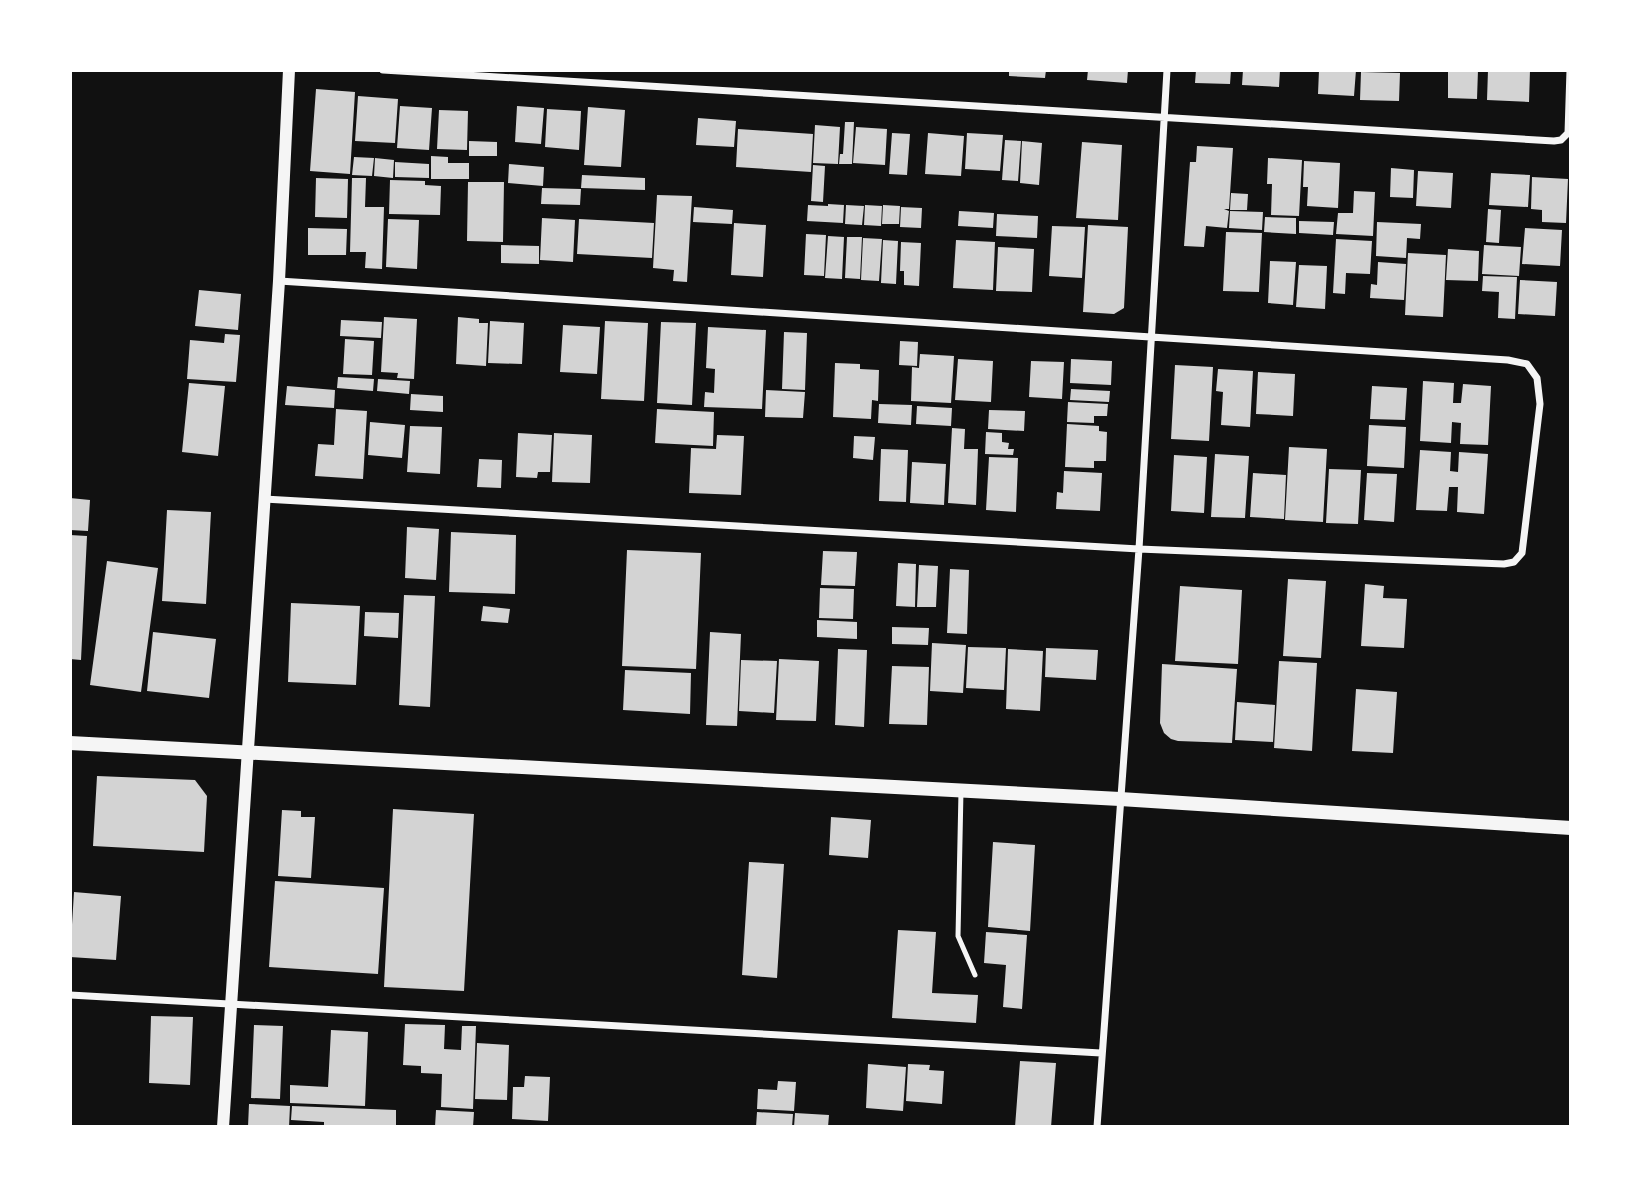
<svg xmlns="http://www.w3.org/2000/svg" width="1641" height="1197" font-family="'Titillium Web',sans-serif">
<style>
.building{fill:#d3d3d3}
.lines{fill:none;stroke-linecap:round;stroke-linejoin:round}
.service{stroke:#f5f5f5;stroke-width:5}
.minor{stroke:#f5f5f5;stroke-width:7}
.tertiary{stroke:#f5f5f5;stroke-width:12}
.secondary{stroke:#f5f5f5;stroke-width:14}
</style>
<rect width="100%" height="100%" fill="#111"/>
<path class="building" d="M1009,70h37l-1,8 -36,-2z
M1088,70h40l-1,13 -40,-3z
M1196,70h35l-1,14 -35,-1z
M1243,70h37l-1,17 -37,-2z
M1319,70h37l-2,26 -36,-2z
M1448,70h30l-1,29 -29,-1z
M1488,70h42l-1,32 -42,-2z
M1361,72l39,1 -1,28 -39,-1z
M316,89l39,3 -5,82 -40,-3z
M358,96l40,3 -3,44 -40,-2z
M400,106l32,2 -3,42 -32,-2z
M517,106l27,2 -3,36 -26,-2z
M588,107l37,3 -4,57 -37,-2z
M547,109l34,2 -2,39 -34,-3z
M439,110l29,1 -1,39 -30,-1z
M698,118l38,3 -2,26 -38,-2z
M845,122h9l-2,42h-13l1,-10h3z
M815,125l25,2 -2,37 -25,-1z
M856,127l31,2 -2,36 -32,-2z
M738,129l75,5 -2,38 -75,-5z
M892,133l18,1 -3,41 -18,-1z
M928,133l36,3 -3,40 -36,-2z
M967,133l36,2 -3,36 -35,-2z
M1005,140l16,1 -3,40 -16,-1z
M469,141l28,1v14h-28z
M1022,141l20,2 -3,42 -19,-2z
M1082,142l40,3 -4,75 -42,-2z
M1197,146l36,2 -4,61h-5l5,2 -2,17 -21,-2 -2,21 -20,-1 6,-84h6z
M431,156l17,1v6h21v16h-38z
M354,157l20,1 -2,18 -20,-1z
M375,158l19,2 -1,18 -19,-2z
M1268,158l34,2 -3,56 -28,-1 1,-31h-5z
M1304,161l36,2 -2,45 -31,-2 1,-19h-5z
M395,162l34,2v14l-34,-1z
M509,164l35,3 -1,19 -35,-3z
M813,165l12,1 -2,36 -12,-1z
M1391,168l23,2 -1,28 -23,-1z
M1418,171l35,2 -2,35 -35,-2z
M1491,173l39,2 -2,32 -39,-2z
M582,175l63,3v12l-64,-2z
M1532,177l36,2 -2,44 -24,-1v-12l-11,-1z
M316,178l32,1 -1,39 -32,-1z
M352,178h14l-1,29h19l-2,62 -17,-1 1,-16h-16z
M390,180l35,1v4l16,1 -1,29 -51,-1z
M468,182h36l-1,60 -36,-1z
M542,188l39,1 -1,16 -39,-1z
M1354,191l21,1 -2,44 -37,-2 2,-21h15z
M1231,193l17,1 -1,16h-17z
M657,195l35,1 -5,86 -14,-1 1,-11 -21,-2z
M828,204l16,1 -1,18 -36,-2 1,-16 20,1z
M846,205l18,1 -2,19 -17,-1z
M865,205l17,1 -1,20 -17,-1z
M883,205l17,1 -1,18h-17z
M694,207l39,3 -1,14 -39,-2z
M901,207l21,1 -1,20 -21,-1z
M1488,209l13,1 -2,33 -13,-1z
M959,211l35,2 -1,15 -35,-2z
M1230,211l33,1 -1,18 -33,-2z
M997,214l41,2 -1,22 -41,-2z
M1265,217l31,1v16l-32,-2z
M542,218l33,2 -2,42 -33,-2z
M388,219l31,1 -2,49 -31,-2z
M579,219l75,4 -2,35 -75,-4z
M1299,221l35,1 -1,13 -34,-2z
M1377,222l44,2 -1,15 -13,-1 -1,20 -30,-2z
M734,223l32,2 -3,52 -32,-2z
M1088,225l40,2 -4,81 -10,6 -31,-2z
M1052,226l33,1 -3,51 -33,-2z
M308,228l39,1 -1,26h-38z
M1525,228l37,2 -2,36 -38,-2z
M1226,232l36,1 -3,59 -36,-1z
M806,234l20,1 -2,41 -20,-1z
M828,236l16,1 -2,42 -17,-1z
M847,237h15l-2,42 -15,-1z
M863,238l19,1 -3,42 -18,-1z
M1336,239l36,2 -2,33 -24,-1 -1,21 -12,-1z
M883,240l15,1 -2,43 -15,-1z
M956,240l39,2 -2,48 -40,-2z
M901,242l20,1 -2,43 -15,-1v-14h-4z
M501,245l38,1v18l-38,-1z
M1484,245l37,2 -2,29 -37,-2z
M998,247l36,2 -2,43 -36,-1z
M1448,249l31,2 -1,30 -32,-1z
M1408,253l38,2 -3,62 -38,-2z
M1270,261l26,1 -3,43 -25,-2z
M1378,262l28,2 -2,36 -34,-2 1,-14 6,1z
M1299,265l28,1 -2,43 -29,-2z
M1483,276l34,1 -2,42 -17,-1 1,-26 -17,-1z
M1520,280l37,2 -2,34 -37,-2z
M199,290l42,4 -3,36 -43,-4z
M384,317l33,2 -3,60 -17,-1 1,-5 -17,-1z
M458,317l21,2v4h9l-2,43 -30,-2z
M341,320l41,2 -1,16 -41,-2z
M490,321l34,2 -2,41 -34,-1z
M605,321l43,2 -4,78 -43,-2z
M661,322l35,1 -4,82 -35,-2z
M563,325l37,2 -3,47 -37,-2z
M708,327l58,3 -4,79 -58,-2 1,-15 9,1 1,-24 -9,-1z
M784,332l23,1 -2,57 -23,-1z
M225,334l15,1 -4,47 -49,-3 3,-39 34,3z
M345,339l29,2 -2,34 -29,-1z
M900,341l18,1 -1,24 -18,-1z
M920,354l34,2 -3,47 -40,-2 1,-34 7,1z
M958,359l35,2 -2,41 -36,-2z
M1071,359l41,2 -1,24 -41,-2z
M1031,361l33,1 -2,37 -33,-2z
M835,363l25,1v5l19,1 -1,31 -6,-1 -1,19 -38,-2z
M1175,365l38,2 -4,74 -38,-2z
M1218,369l35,2 -3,56 -29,-2 2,-33 -7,-1z
M1258,372l37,2 -2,42 -37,-2z
M338,377l36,2 -1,12 -36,-3z
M378,379l32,2 -1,13 -32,-3z
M1423,381l31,2 -1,20h8l2,-19 28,2 -3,59 -28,-1 1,-21 -9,-1 -1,21 -31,-2z
M189,383l36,3 -7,70 -36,-4z
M287,386l48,4 -1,18 -49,-3z
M1372,386l35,2 -2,32 -35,-1z
M1071,389l39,2 -1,11 -39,-2z
M766,390l39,2 -2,26 -38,-1z
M411,394l32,2v16l-33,-2z
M1068,402l40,2 -1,12h-13v7l-27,-1z
M879,404l33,1 -1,20 -33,-2z
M917,406l35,2 -1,18 -35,-2z
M336,409l31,2 -4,68 -48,-3 3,-32 16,1z
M657,409l57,3 -1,34 -58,-3z
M989,410l36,1 -1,20 -36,-2z
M370,422l35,3 -3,33 -34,-3z
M1067,424l32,2v5l8,1 -1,29h-12v7l-29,-1z
M1369,425l37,2 -2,41 -37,-2z
M410,426l32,1 -2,47 -33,-2z
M952,428l13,1 -1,20h14l-2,56 -28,-2z
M986,432l16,1v9l7,1 -1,6h6l-1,6 -28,-1z
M518,433l34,2 -2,37h-12l-1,6 -21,-1z
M554,433l38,2 -2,48 -38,-1z
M717,435l27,1 -3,59 -52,-2 2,-45 25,1z
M854,436l21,1 -2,23 -20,-2z
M1289,447l38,2 -4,73 -38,-2z
M881,449l27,1 -2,52 -27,-1z
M1420,450l31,2 -1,19 8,1 1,-20 29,2 -4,60 -27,-2 1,-25h-9l-2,24 -31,-1z
M1215,454l34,2 -4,62 -34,-1z
M1174,455l33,2 -3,56 -33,-2z
M989,457l29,1 -2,54 -30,-2z
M479,459l23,1 -1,28 -24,-1z
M912,462l34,2 -2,41 -34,-2z
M1329,469l32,1 -3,54 -32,-1z
M1064,471l38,2 -2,38 -44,-2 1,-17 6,1z
M1253,473l33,2 -2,44 -34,-2z
M1367,473l30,1 -3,48 -30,-2z
M70,498l20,2 -2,31 -18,-1z
M167,510l44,2 -5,92 -44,-3z
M407,527l32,2 -3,51 -31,-2z
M451,532l65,3 -1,59 -66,-2z
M70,535l17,1 -6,124 -11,-1z
M627,550l74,3 -5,116 -74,-3z
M823,551l34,1 -2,34 -34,-1z
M107,561l51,7 -17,124 -51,-7z
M898,563l18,1 -1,43 -19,-1z
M919,565l19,1 -2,41h-19z
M950,569l19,1 -2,64 -20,-1z
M1288,579l38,2 -5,77 -38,-2z
M1365,584l19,2 -1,12 24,1 -3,49 -43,-2z
M1180,586l62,4 -4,74 -63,-3z
M820,588l34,1 -1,30 -34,-1z
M404,595l31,1 -5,111 -31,-2z
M291,603l69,3 -4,79 -68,-3z
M483,606l27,3 -2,14 -27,-2z
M365,612l34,1 -1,25 -34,-2z
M817,620l40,2v17l-40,-2z
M892,627l37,1 -1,17 -36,-1z
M153,632l63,7 -7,59 -62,-7z
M710,632l31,2 -4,92 -31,-1z
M932,643l34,2 -3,48 -33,-2z
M968,647l38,1 -2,42 -38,-2z
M1046,648l52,2 -2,30 -51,-3z
M838,649l29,1 -3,77 -29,-2z
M1008,649l35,2 -3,60 -34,-2z
M779,659l40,2 -3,60 -40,-1z
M741,660l36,1 -3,52 -35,-2z
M1279,661l38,2 -5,88 -38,-3z
M1162,664l75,5 -5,74 -54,-2 -7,-2 -7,-6 -4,-10z
M892,666l37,1 -2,58 -38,-1z
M625,670l66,3 -1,41 -67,-4z
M1356,689l41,3 -4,61 -41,-2z
M1237,702l38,3 -2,37 -38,-2z
M97,776l98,4 12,16 -3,56 -111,-6z
M393,809l81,5 -10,177 -80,-4z
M282,810l19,1v6h14l-4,61 -33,-2z
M831,817l40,3 -3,38 -39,-3z
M993,842l42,3 -5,86 -42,-4z
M749,862l35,2 -7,114 -35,-3z
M275,881l109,7 -6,86 -109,-7z
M74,892l47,4 -5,64 -46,-3z
M898,930l38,2 -4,61 46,2 -2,28 -84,-5z
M986,932l41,3 -5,74 -19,-2 3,-42 -22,-2z
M151,1016l42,1 -3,68 -41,-2z
M405,1024l40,1 -1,24 17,1 1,-24h14l-3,83 -32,-2 1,-33 -21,-1v-7l-18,-1z
M254,1025l29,1 -3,73 -29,-1z
M331,1030l37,2 -3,74 -75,-3v-18l38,2z
M477,1043l32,2 -2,55 -32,-1z
M1020,1061l36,2 -5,64h-36z
M868,1064l38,3 -3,44 -37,-3z
M908,1064l22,1 -1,5 15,1 -2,33 -36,-3z
M525,1076l25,1 -2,44 -36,-2 1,-32h11z
M778,1081l18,1 -2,29 -37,-2 1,-20 19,1z
M249,1104l41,2 -1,21h-41z
M292,1106l104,4v17h-72v-5l-33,-2z
M436,1110l38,2 -1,15h-38z
M757,1112l36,2 -1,13h-36z
M795,1113l34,2 -1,12h-34z"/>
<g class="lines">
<path class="service" d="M961,791l-3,145 17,39"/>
<path class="minor" d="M383,70l1171,71 7,-1 7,-7 2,-63
M264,499l875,50 365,15 10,-2 8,-9 18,-149 -3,-26 -10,-14 -19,-4 -1229,-79
M70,995l1031,58
M1097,1127l42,-578 28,-479"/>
<path class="tertiary" d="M223,1127l56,-846 10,-211"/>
<path class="secondary" d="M70,743l1050,56 451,29"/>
</g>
<rect width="1641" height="1197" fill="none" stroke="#ffffff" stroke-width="144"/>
</svg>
